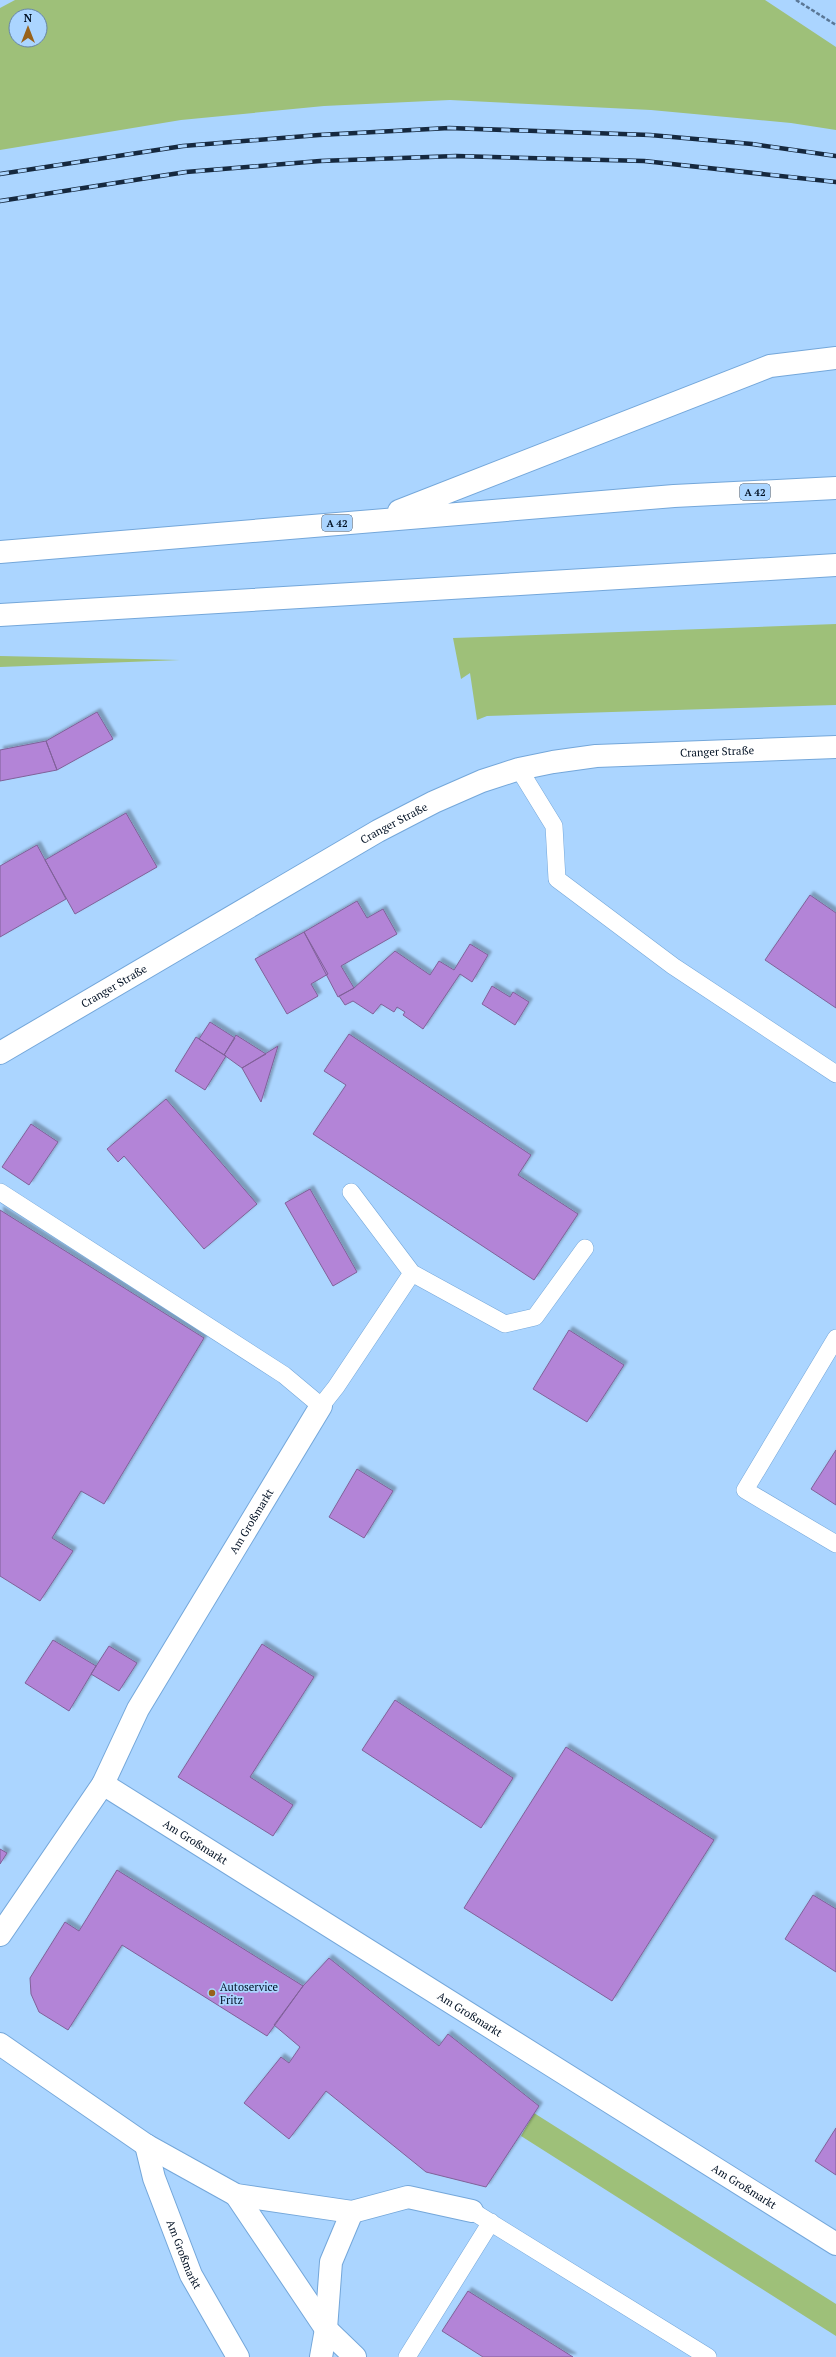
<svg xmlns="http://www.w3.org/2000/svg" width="836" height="2357" font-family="'PT Serif',serif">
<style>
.green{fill:#9ec079;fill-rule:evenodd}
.building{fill:#b384d7;stroke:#806199;filter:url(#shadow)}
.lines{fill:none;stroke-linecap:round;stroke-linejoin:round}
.lane-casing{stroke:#74a7da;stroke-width:18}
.street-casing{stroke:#74a7da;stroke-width:24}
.secondary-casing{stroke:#74a7da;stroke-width:24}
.highway-casing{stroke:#74a7da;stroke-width:24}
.path{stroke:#5a7796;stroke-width:2.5;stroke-dasharray:4 2;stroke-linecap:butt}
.lane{stroke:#fff;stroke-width:17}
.street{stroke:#fff;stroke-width:22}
.secondary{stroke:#fff;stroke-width:22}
.highway{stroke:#fff;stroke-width:22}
.rail-casing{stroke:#16293f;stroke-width:4.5}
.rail{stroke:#abd5ff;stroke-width:3;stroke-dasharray:9;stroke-linecap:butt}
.poi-dot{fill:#98621a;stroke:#abd5ff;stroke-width:1.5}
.labels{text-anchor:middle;stroke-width:3.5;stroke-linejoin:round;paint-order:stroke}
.shield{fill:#abd5ff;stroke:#334b65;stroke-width:1}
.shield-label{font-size:10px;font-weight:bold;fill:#001023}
.street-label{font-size:11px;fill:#001023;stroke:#abd5ff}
.poi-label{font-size:11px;fill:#001023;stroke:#abd5ff;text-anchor:start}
</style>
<defs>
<filter id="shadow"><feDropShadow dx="3.5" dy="-3.5" stdDeviation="1" flood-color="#0004"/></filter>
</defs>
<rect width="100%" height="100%" fill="#abd5ff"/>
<path class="green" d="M15,0h750l71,47v83l-45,-7 -140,-13 -201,-10 -126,6 -143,14 -181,30v-142zM16,16h24v24h-24z
M836,624v81l-349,11 -10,4 -7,-47 -9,6 -8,-41z
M0,656l180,4 -180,7z
M534,2113l302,191v32l-315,-200z"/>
<path class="building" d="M97,712l16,27 -56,31 -11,-29z
M46,741l11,29 -57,11v-31z
M126,813l31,54 -82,47 -30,-54z
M37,845l29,54 -66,38v-71z
M810,895l26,18v95l-71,-48z
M357,901l10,17 16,-9 14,25 -56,32 13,22 -16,9 -34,-65z
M304,932l24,42 -17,10 7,12 -31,18 -32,-55z
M470,944l18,11 -16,27 -12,-8 -37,55 -20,-14 2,-3 -8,-5 -3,5 -13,-8 -8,10 -20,-13 -8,4 -6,-9 15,-8 41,-37 35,24 9,-14 15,9z
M492,986l18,11 3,-5 16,10 -14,23 -33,-21z
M210,1022l25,16 -11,17 -25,-16z
M349,1034l182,121 -13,20 60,39 -44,66 -221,-146 33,-49 -22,-14z
M236,1035l30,19 -24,14 -18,-13z
M196,1037l30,19 -21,34 -30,-19z
M278,1046l-17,56 -19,-34z
M166,1099l91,105 -53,45 -80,-93 -6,6 -11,-13z
M31,1124l27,18 -29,43 -27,-18z
M310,1189l47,83 -24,14 -48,-83z
M0,1210l204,128 -100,166 -23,-13 -29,47 21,13 -33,50 -40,-25z
M569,1330l55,35 -37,57 -54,-33z
M836,1450v55l-25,-16z
M357,1469l36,22 -29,47 -35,-21z
M53,1640l43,26 -27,45 -44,-28z
M262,1644l52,33 -64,100 43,28 -20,31 -95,-59z
M109,1646l28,17 -18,28 -28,-17z
M395,1700l118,78 -32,50 -119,-78z
M566,1747l148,93 -102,161 -148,-93z
M0,1849l7,4 -7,11z
M117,1870l186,116 -36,50 -145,-91 -54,85 -29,-18 -8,-18 -1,-16 35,-56 14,9z
M813,1895l23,14v63l-51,-33z
M329,1958l110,88 9,-12 91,72 -53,81 -60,-15 -100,-81 -37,48 -45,-36 37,-46 8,6 11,-16 -26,-22 29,-39z
M836,2128v47l-21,-14z
M468,2291l105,66h-90l-41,-26z"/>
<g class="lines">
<g class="lane-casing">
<path id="lane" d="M519,769l35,57 3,53 116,87 163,108
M0,1192l284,183 37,31 15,-19 76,-114 -61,-81
M412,1273l93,51 30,-7 50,-69
M836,1338l-91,152 91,54
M472,2211l236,146
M407,2357l84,-135"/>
</g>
<g class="street-casing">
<g id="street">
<path id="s1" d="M103,1784l733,460"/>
<path id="s2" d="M0,1935l103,-151 35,-75 183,-303"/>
<path d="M0,2044l146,101 90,50 116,17 56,-15 64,14"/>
<path id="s3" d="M146,2145l8,33 37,97 47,82"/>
<path d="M236,2195l90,134 29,28"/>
<path d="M321,2357l5,-28 5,-67 21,-50"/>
</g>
</g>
<g class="secondary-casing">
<g id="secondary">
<path id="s4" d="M0,1053l378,-222 56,-29 48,-21 37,-12 34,-7 43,-6 240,-9"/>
</g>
</g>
<g class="highway-casing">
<path id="highway" d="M399,511l371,-145 66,-8
M0,552l674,-56 162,-8
M0,615l836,-50"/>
</g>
<path class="path" d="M796,0l40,25"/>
<use href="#lane" class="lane"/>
<use href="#street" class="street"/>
<use href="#secondary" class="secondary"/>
<use href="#highway" class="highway"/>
<g class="rail-casing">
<path id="rail" d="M0,174l183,-28 136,-11 130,-7 201,7 102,9 84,12
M0,201l186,-29 134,-11 136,-5 188,5 192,21"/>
</g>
<use href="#rail" class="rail"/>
</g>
<circle class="poi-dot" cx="212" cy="1993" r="4"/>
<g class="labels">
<g class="shield">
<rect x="740" y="484" width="30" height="16" rx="3"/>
<rect x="322" y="515" width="30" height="16" rx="3"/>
</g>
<g class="shield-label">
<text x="755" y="496">A 42</text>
<text x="337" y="527">A 42</text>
</g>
<g class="street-label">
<text dy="4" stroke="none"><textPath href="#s4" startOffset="792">Cranger Straße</textPath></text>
<text dy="4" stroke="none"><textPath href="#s4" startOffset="456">Cranger Straße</textPath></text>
<text dy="4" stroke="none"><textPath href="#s4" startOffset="132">Cranger Straße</textPath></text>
<text dy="4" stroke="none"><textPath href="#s2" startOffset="485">Am Großmarkt</textPath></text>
<text dy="4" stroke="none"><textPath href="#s1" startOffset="109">Am Großmarkt</textPath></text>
<text dy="4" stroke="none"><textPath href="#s1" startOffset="433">Am Großmarkt</textPath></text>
<text dy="4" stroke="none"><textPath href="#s1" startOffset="757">Am Großmarkt</textPath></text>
<text dy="4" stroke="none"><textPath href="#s3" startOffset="116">Am Großmarkt</textPath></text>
</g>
<g class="poi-label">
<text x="220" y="1991">Autoservice<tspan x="220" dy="13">Fritz</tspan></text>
</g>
</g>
<g transform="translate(28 28)"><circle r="19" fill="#abd5ff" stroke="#6786a7"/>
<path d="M0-3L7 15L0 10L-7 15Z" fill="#98621a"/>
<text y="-6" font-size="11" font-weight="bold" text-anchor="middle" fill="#001023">N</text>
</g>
</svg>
